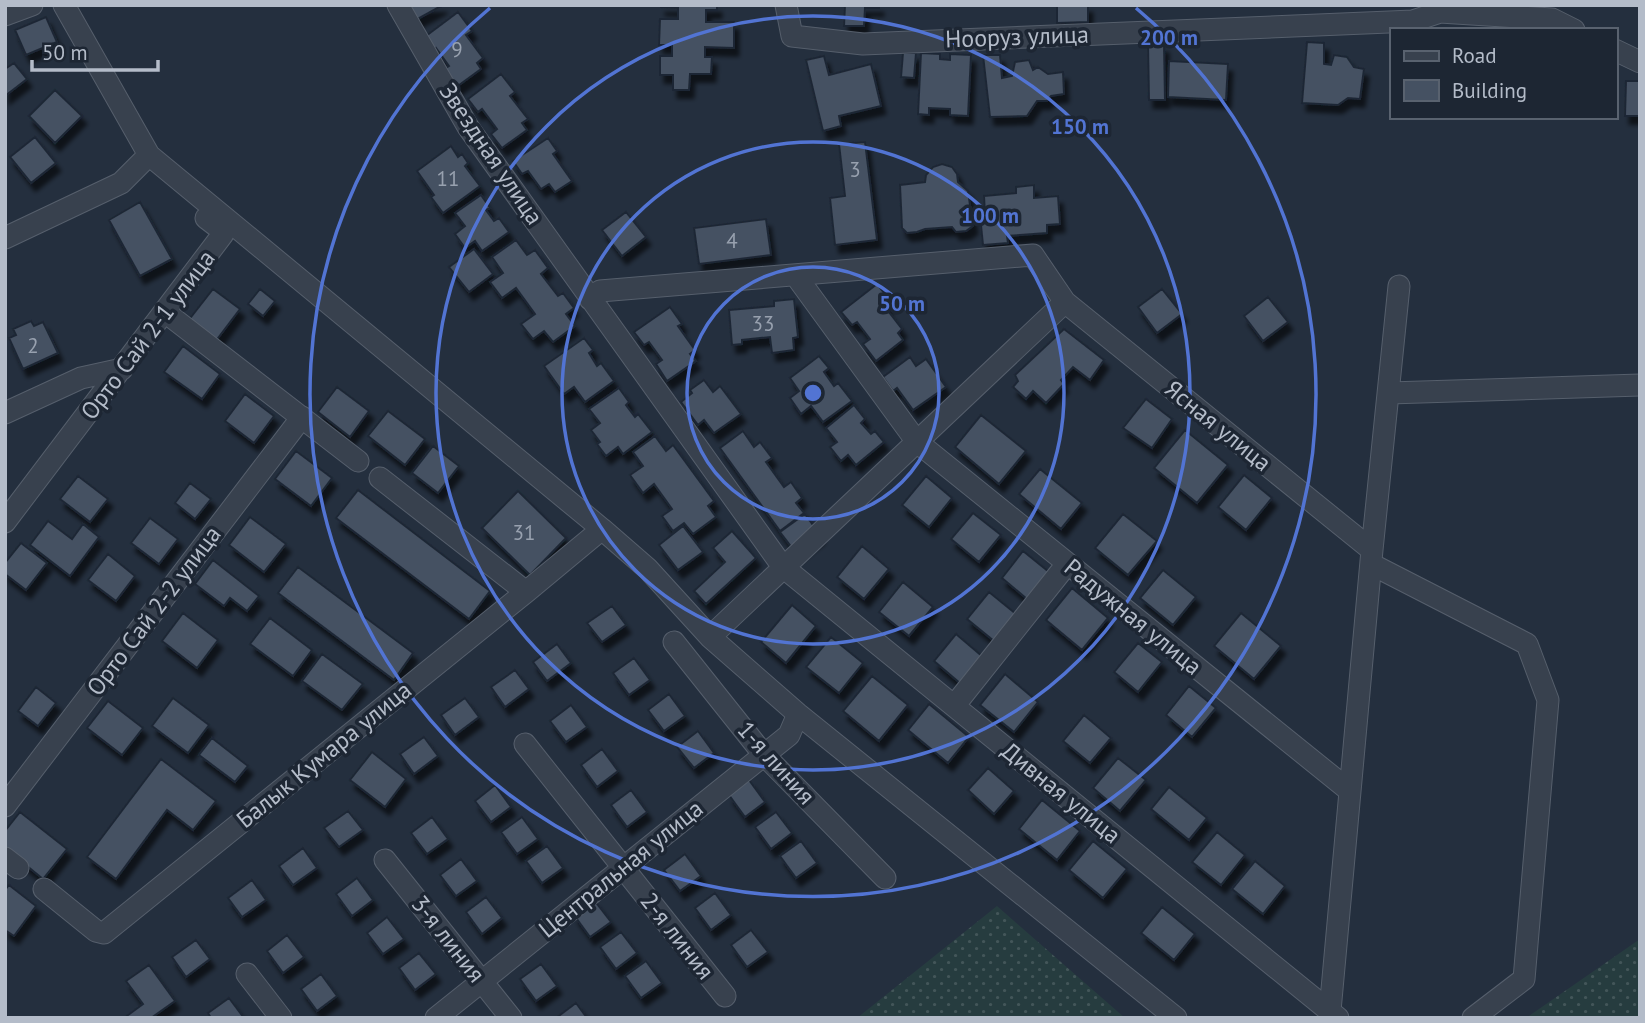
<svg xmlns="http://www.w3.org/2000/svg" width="1645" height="1023" font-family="'PT Sans',sans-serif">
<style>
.grass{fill:url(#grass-dots)}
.building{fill:#455162;stroke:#1f2835;stroke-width:2;filter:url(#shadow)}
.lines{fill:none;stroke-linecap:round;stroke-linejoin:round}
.minor-casing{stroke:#565f6c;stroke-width:23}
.minor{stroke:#38414e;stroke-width:21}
.ring{fill:none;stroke:#5274d3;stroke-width:3.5}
.labels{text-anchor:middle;stroke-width:7;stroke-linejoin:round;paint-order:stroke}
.number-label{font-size:21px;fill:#98a1af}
.street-label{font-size:24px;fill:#b4bcc9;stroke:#1d2633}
.centre{fill:#5274d3;stroke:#1d2633;stroke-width:3.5}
.ring-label{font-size:21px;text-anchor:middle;font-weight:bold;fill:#5274d3;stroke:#1d2633;stroke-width:7;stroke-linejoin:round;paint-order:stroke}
</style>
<defs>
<pattern id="grass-dots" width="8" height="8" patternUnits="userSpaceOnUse" patternTransform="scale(1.75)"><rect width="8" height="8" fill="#263c3f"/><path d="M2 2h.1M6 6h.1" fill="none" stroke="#435659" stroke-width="1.8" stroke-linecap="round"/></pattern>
<filter id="shadow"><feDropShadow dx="4.5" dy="8" stdDeviation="2" flood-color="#0009"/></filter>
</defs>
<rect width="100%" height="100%" fill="#242f3e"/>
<path class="grass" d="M997,906l128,112h-268z
M1640,939v79h-114z"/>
<path class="building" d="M406,5h37l-29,16z
M661,5h56v5h-11v12h28v26l-29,-1v10h7l-1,17h-21l-1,16h-16v-15h-13v-19h12v-11h-13l1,-26h18v-11l-17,-1z
M845,5h34v3h-14l-1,18h-20z
M1057,5h31v17l-31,1z
M458,12l14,19 -6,4 17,23 -6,5 4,6 -26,19 -12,-18 6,-4 -13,-18 -4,4 -10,-13z
M46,17l11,25 -31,13 -11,-25z
M1307,42l17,1v21l7,1 3,-10 13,2 7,10 10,2 -4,30 -12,-1 -10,7 -36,-2z
M1148,45h16l1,55h-16z
M903,53h13l-2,25 -13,-1z
M921,53l19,1v5l10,1v-6l21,1 -3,61 -18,-1v-6l-21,-1v7l-11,-1z
M983,55h17l2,23 10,-2 3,-14 14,-2 4,10 5,-3 10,7 15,-2 1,22 -13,2 -4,5h-10l-10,15 -37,1z
M824,56l5,19 42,-11 10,42 -42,10 2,10 -18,5 -17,-71z
M1169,61l59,3 -2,36 -58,-3z
M14,63l13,16 -22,17v-27z
M501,74l14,18 -5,4 18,23 -6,4 5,7 -25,18 -11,-14 6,-5 -15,-20 -4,3 -10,-13z
M1626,81h14v35h-15z
M55,90l27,26 -27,27 -26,-27z
M35,137l21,26 -25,20 -21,-26z
M548,138l9,13 -4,3 19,27 -17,11 -6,-8 -8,5 -13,-18 -6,3 -9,-13z
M865,142l12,98 -42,5 -5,-47 15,-2 -6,-52z
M451,146l7,11 4,-3 6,9 -3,3 15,20 -37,27 -12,-16 3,-2 -17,-24z
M942,164l10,3 5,7 1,8 10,9 5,35 -7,5 -10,1 -4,-5 -27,2 -8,3 -10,1 -5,-5 -2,-43 25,-3 1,-7 7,-8z
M1034,185v13l24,-2 2,28 -13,1v8l-40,3 1,7 -25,2 -3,-30 5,-1 -1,-18 32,-3v-6z
M481,195l9,13 -4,2 8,11 5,-3 10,14 -27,19 -7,-10 -10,7 -10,-14 10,-8 -10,-13z
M140,202l32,57 -32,17 -31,-56z
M626,212l20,25 -24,19 -20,-26z
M766,219l5,36 -72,9 -5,-36z
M516,240l11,15 8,-5 13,18 -7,6 17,22 5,-3 11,15 -8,6 9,12 -22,16 -9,-11 -11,8 -12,-15 14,-10 -19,-26 -14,10 -12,-16 13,-9 -11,-16z
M474,249l19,25 -24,18 -20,-25z
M877,284l14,18 -6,5 17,22 -4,4 5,7 -27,21 -13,-17 7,-5 -13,-17 -5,3 -11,-13z
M213,289l27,20 -25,33 -27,-21z
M260,289l15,12 -12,15 -15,-12z
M1162,289l20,25 -25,19 -19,-26z
M1268,297l20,25 -25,19 -19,-25z
M794,299l4,38 -5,1 1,12 -22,3 -2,-16 -28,3v4l-10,1 -3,-35 45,-4v-5z
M670,307l12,17 -4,2 17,24 -5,4 6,7 -29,20 -11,-17 6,-4 -13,-18 -5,3 -10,-13z
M31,321l3,5 9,-4 15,31 -35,16 -14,-31 7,-3 -3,-6z
M1064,329l40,31 -14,20 -17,-13 -12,13 3,4 -18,19 -13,-12 -7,8 -13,-12 5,-6 -3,-6z
M584,338l9,12 -4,3 8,13 4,-3 13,18 -29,21 -11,-15 -10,7 -20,-28z
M183,346l37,28 -18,25 -38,-27z
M819,356l10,12 -5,4 10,14 4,-3 14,18 -29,21 -12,-16 -10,8 -11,-16 9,-7 -9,-13z
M910,357l6,9 10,-7 20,28 -33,23 -16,-22 -4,3 -10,-14z
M704,380l9,12 7,-6 21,28 -27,19 -10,-13 -6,5 -17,-23 11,-9 -2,-3z
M337,387l32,24 -19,26 -32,-25z
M619,388l10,14 -3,3 9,12 3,-3 14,18 -29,22 -5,-7 -12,9 -9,-12 3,-2 -9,-12 9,-7 -11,-14z
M245,394l29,22 -20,27 -29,-22z
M1146,399l26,20 -20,29 -29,-20z
M854,405l11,14 -4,4 10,11 4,-3 9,11 -28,23 -8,-10 -7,6 -11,-14 7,-5 -11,-14z
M388,411l37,28 -20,26 -37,-29z
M981,415l45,36 -27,33 -44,-37z
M1185,430l43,35 -31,38 -43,-35z
M743,431l11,16 6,-5 12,16 -6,4 18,25 7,-5 11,16 -6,5 8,10 -24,18 -60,-83z
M655,436l11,15 7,-6 41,56 -6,5 8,11 -23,17 -9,-11 -11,8 -11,-15 10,-7 -18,-25 -11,9 -13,-18 13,-9 -10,-14z
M433,446l26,20 -21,27 -26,-20z
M296,451l36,27 -21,28 -36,-27z
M1040,469l42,34 -21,26 -42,-35z
M1244,475l28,23 -26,32 -28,-23z
M78,476l30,23 -18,23 -30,-23z
M926,476l26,22 -23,29 -27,-22z
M190,483l21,16 -16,20 -20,-16z
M358,490l132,101 -21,28 -133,-101z
M518,491l48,47 -36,37 -48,-47z
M973,513l28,22 -22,27 -28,-23z
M805,514l15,21 -24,18 -16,-21z
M1123,514l34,27 -29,34 -33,-27z
M250,517l36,27 -22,28 -35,-27z
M150,518l28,21 -19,25 -28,-21z
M48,521l24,18 11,-15 16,13 -29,39 -40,-31z
M683,526l20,26 -25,18 -19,-25z
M732,531l24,27 -50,46 -12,-13 31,-29 -12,-14z
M21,543l26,20 -21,27 -21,-16v-11z
M862,546l27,23 -25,30 -27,-22z
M1023,551l26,21 -22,27 -25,-21z
M108,554l27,22 -19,25 -28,-21z
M213,560l46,36 -12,15 -17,-13 -6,8 -29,-22z
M298,567l115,86 -19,27 -116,-87z
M1163,570l33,27 -23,28 -33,-27z
M903,582l30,25 -24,29 -30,-24z
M1072,588l36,30 -26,32 -36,-30z
M989,592l27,22 -22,27 -27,-22z
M792,605l24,21 -30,37 -25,-21z
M612,606l14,19 -24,17 -15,-19z
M183,613l35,27 -21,28 -35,-27z
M1241,613l40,33 -27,33 -40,-33z
M270,618l42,32 -19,26 -43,-32z
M956,634l27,23 -22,27 -27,-23z
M831,637l32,26 -24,30 -33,-26z
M1138,643l24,19 -24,30 -24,-20z
M557,644l14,19 -24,18 -14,-19z
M322,654l41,30 -21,26 -40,-29z
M634,658l16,22 -21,15 -16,-22z
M515,670l14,19 -24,18 -14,-20z
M1005,674l33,28 -24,30 -34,-27z
M872,676l36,29 -29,36 -36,-30z
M1189,686l27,22 -24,29 -26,-22z
M36,687l20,16 -18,23 -20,-15z
M669,694l16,22 -21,15 -16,-21z
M173,698l36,27 -21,28 -36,-27z
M465,698l14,19 -24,18 -14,-20z
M108,701l35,27 -21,27 -35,-27z
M929,704l40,33 -21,26 -40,-33z
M571,705l16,22 -21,15 -16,-21z
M1084,715l27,23 -21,25 -27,-22z
M698,731l16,22 -20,15 -17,-21z
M424,737l14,19 -24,18 -14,-20z
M212,738l36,28 -13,16 -36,-27z
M602,749l16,22 -21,16 -16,-22z
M372,752l34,27 -21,28 -35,-27z
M1118,758l28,22 -26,31 -27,-23z
M161,759l55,42 -23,29 -26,-20 -51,69 -29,-22z
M988,768l26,23 -20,23 -26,-24z
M749,780l16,22 -20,15 -16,-22z
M495,785l16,22 -20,15 -16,-21z
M1169,787l38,31 -18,22 -38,-31z
M631,790l16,22 -20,15 -16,-22z
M1042,800l38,31 -23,29 -38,-31z
M348,811l15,19 -24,17 -15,-19z
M20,812l47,37 -24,30 -38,-31v-17z
M776,812l16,21 -21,16 -16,-22z
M432,817l16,22 -21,15 -16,-21z
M522,817l16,22 -21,15 -16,-22z
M1217,832l28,23 -24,30 -29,-23z
M801,841l16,22 -21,15 -16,-22z
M1093,841l34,28 -24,29 -34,-28z
M547,846l16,22 -21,15 -16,-22z
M303,848l14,20 -24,17 -14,-19z
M685,854l16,22 -21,15 -16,-21z
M461,859l16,22 -21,15 -16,-21z
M1255,861l30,25 -22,28 -31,-25z
M357,878l16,22 -21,16 -16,-22z
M252,880l14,20 -24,17 -14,-19z
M9,885l27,21 -22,30 -9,-6v-40z
M715,893l16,22 -20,15 -16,-22z
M486,897l16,21 -20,16 -16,-22z
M594,900l17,22 -21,15 -16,-22z
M1162,907l33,27 -21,26 -33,-27z
M387,917l17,22 -21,15 -16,-21z
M751,930l17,22 -21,15 -16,-22z
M621,932l16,21 -21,16 -16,-22z
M287,935l17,22 -21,16 -16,-22z
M196,940l14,19 -24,18 -14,-20z
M419,953l17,21 -21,16 -16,-22z
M646,961l16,22 -21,15 -16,-22z
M541,964l16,22 -21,15 -16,-22z
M149,965l26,36 -24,17h-27l19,-14 -17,-23z
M321,974l16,22 -20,15 -16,-22z
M229,998l15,20h-33l-3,-5z
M576,1003l11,15h-31z"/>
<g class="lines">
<g class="minor-casing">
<path id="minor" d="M398,5l70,122 315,440 555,451
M786,5l6,31 71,8 550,-23 27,-9 112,7 22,11
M5,15l27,-10
M1615,50l25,12
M149,155l453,374 46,40 62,68 88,77 378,304
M5,238l116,-55 28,-28 -85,-150
M796,276l121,166 433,349
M590,299l10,-8 433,-36 32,47 307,248
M165,312l193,149
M1389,393l251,-8
M5,413l76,-35 41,-9
M380,478l146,114
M5,522l218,-288v-3l-17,-13
M1371,564l156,80 21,56 -24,279 -51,39
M710,637l355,-335
M674,642l90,113 121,123
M954,706l113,-142
M525,744l200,252
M5,806l297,-389
M5,858l13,10
M385,860l126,158
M44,889l52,42 8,2 422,-341 76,-63
M247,974l34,44
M1330,1011l42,-461 27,-264
M436,1018l353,-283 9,-21"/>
</g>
<use href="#minor" class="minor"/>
</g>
<g class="ring">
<circle cx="813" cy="393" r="126"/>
<circle cx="813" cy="393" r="251"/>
<circle cx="813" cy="393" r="377"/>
<path d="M1136 8A503 503 0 1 1 490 8"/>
</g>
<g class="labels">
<g class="number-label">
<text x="457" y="57">9</text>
<text x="855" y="177">3</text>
<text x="448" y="186">11</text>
<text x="732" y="248">4</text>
<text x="763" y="331">33</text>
<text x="33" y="353">2</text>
<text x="524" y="540">31</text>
</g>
<g class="street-label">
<text transform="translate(1017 37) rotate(-2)" y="8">Нооруз улица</text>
<text transform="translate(491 154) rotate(56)" y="8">Звездная улица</text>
<text transform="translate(148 335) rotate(-53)" y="8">Орто Сай 2-1 улица</text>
<text transform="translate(1218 426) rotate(39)" y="8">Ясная улица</text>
<text transform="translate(154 611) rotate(-53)" y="8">Орто Сай 2-2 улица</text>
<text transform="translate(1133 617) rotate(39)" y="8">Радужная улица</text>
<text transform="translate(324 755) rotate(-39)" y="8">Балык Кумара улица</text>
<text transform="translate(776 763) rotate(48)" y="8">1-я линия</text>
<text transform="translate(1061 793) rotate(39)" y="8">Дивная улица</text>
<text transform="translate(621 869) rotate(-39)" y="8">Центральная улица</text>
<text transform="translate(677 936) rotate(52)" y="8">2-я линия</text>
<text transform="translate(448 939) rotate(52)" y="8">3-я линия</text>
</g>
</g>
<circle cx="813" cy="393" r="10" class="centre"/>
<g class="ring-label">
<text x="1169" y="45">200 m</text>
<text x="1080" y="134">150 m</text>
<text x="990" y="223">100 m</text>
<text x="902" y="311">50 m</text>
</g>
<rect width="1645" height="1023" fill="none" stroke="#b4bcc9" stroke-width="14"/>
<rect x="1390" y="28" width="228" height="91" fill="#1d2633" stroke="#59626f" stroke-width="2"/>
<rect x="1404" y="51" width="35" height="10" fill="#38414e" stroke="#59626f" stroke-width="2"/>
<text x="1452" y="63" font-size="21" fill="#b4bcc9">Road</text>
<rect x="1404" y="80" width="35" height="21" fill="#455162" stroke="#59626f" stroke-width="2"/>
<text x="1452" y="98" font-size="21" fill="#b4bcc9">Building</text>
<path d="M32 60v10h126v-10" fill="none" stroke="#b4bcc9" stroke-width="3.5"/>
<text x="42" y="60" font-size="21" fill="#b4bcc9" stroke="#1d2633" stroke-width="5" paint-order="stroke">50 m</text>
</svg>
